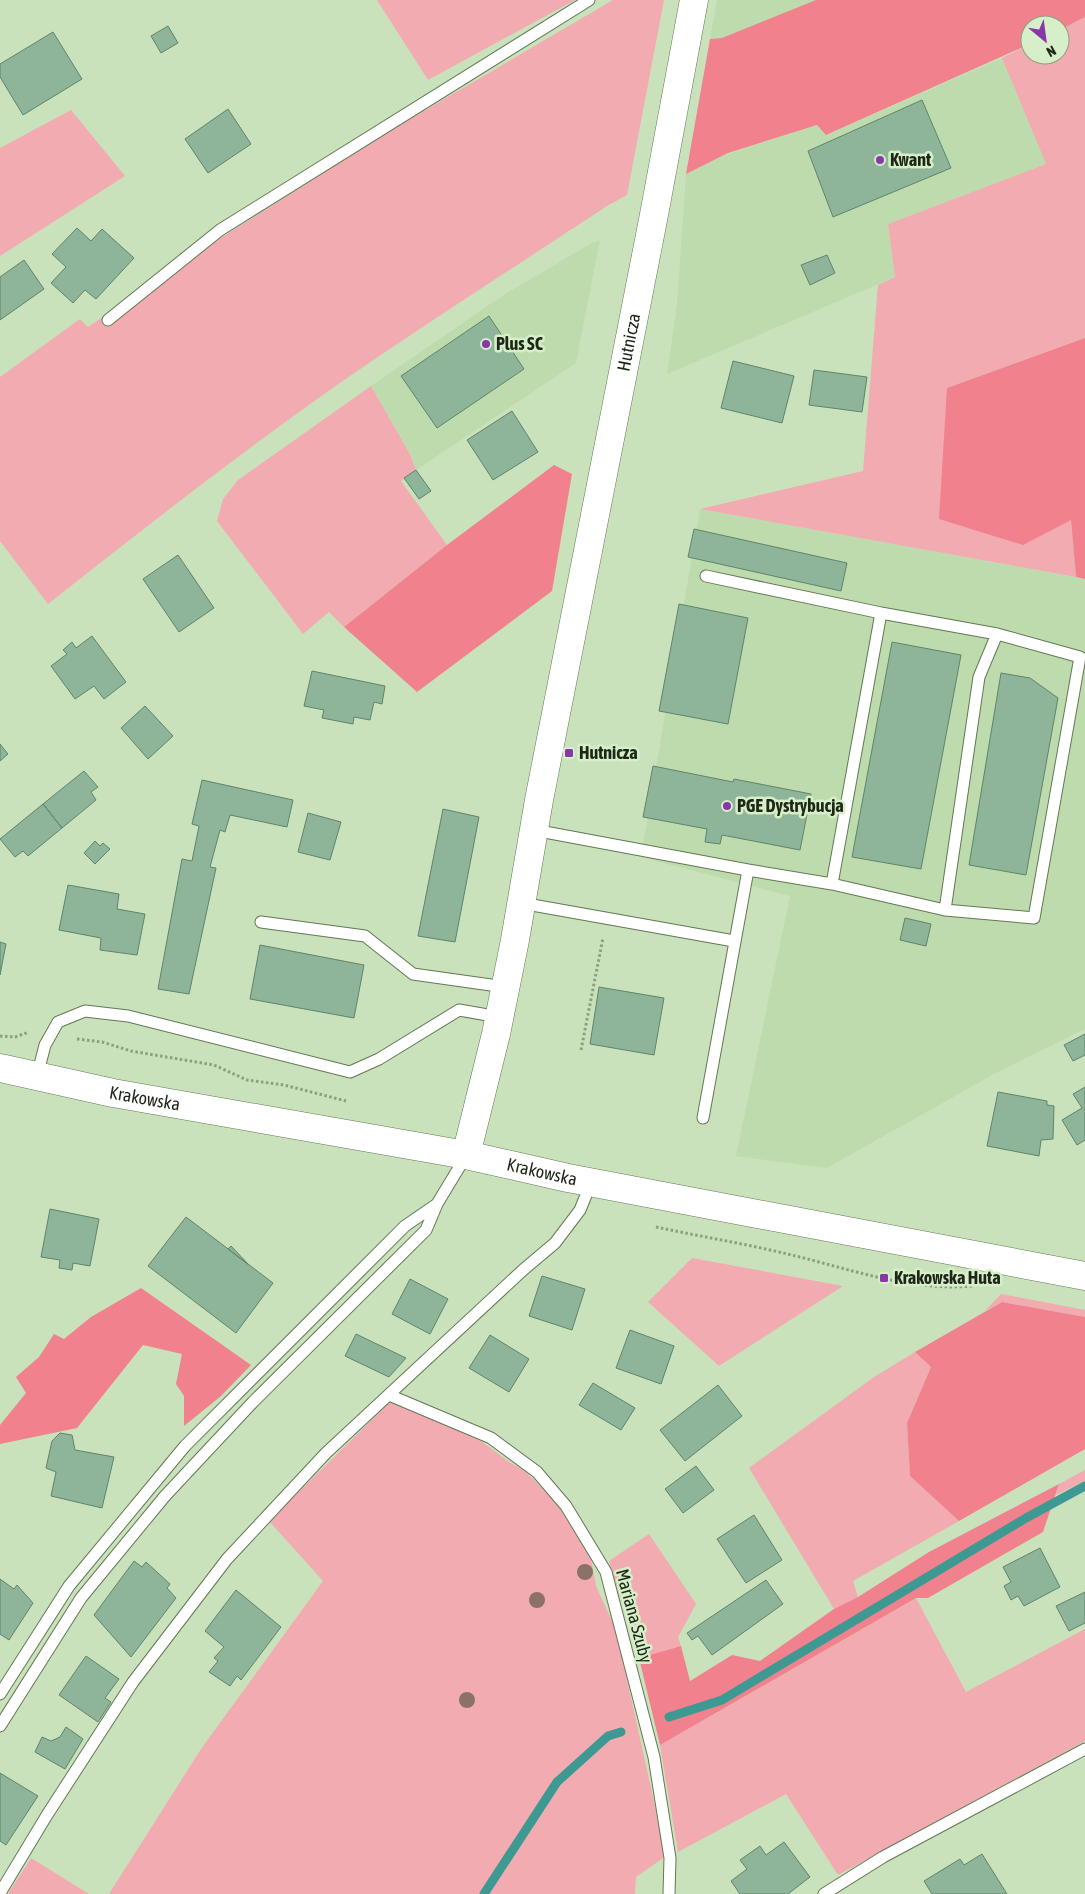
<svg xmlns="http://www.w3.org/2000/svg" width="1085" height="1894" font-family="'Asap Condensed',sans-serif">
<style>
.built{fill:#bedbad}
.green{fill:#f2abb0}
.forest{fill:#f0818d}
.lines{fill:none;stroke-linecap:round;stroke-linejoin:round}
.stream{stroke:#3f9993;stroke-width:9}
.building{fill:#8eb599;stroke:#5f856a}
.service-casing{stroke:#637855;stroke-width:13}
.tertiary-casing{stroke:#637855;stroke-width:29}
.secondary-casing{stroke:#637855;stroke-width:29}
.path{stroke:#8b9f80;stroke-width:3;stroke-dasharray:2.5 2.5;stroke-linecap:butt}
.service{stroke:#fff;stroke-width:11}
.tertiary{stroke:#fff;stroke-width:28}
.secondary{stroke:#fff;stroke-width:28}
.tree{fill:#8b7167}
.poi-dot{fill:#8637a8;stroke:#d6efc8;stroke-width:2}
.labels{text-anchor:middle;stroke-width:5;stroke-linejoin:round;paint-order:stroke}
.poi-label{font-size:18px;font-weight:bold;fill:#1d2617;stroke:#d6efc8;text-anchor:start}
.street-label{font-size:18px;fill:#1d2617;stroke:#d6efc8}
</style>
<rect width="100%" height="100%" fill="#c9e2bb"/>
<path class="built" d="M717,0h99l-94,38 -12,1z
M1002,58l44,106 -158,60 7,53 -228,97 10,-69 9,-131 42,-20 89,-29 10,10z
M600,240l-24,123 -160,107 -6,-17 -39,-67 131,-90 88,-52z
M700,509l385,70v450l-91,45 -167,94 -91,-12 54,-260 -149,-39z"/>
<path class="green" d="M377,0h198l-147,80z
M613,0h51l-37,195 -20,11c-91,60 -183,119 -273,181 -98,69 -192,143 -286,217l-48,-63v-164l80,-58 8,8 131,-88 186,-117z
M1085,17v321l-138,50 124,132 5,57 -376,-68 163,-38 15,-186 17,-8 -7,-53 158,-60 -44,-106 28,-14v11h30v-25z
M71,110l54,66 -125,80v-108z
M371,386l39,68 6,16 -15,11 46,64 -103,82 -15,-15 -26,22 -86,-113 6,-22 15,-19z
M692,1258l151,28 -124,80 -71,-64z
M1001,1294l84,16v7l-83,-15 -17,9z
M915,1352l16,15 -24,56 3,53 49,45 -106,60 5,16 -24,12 -85,-141 125,-91z
M390,1402l35,13 56,26 28,21 15,8 30,30 27,39 10,20 5,27 20,44 50,226 -30,21 -1,17h-526l92,-145 122,-168 -54,-60z
M1085,1470v11l-29,14 3,-11z
M649,1534l47,70 -18,33 3,9 -42,12 -30,-97z
M916,1598l50,94 119,-63v112l-247,134 -52,-81 -108,58 -18,-107z
M31,1858l58,36h-81z"/>
<path class="forest" d="M816,0h269v17l-25,13v-5h-30v19l-204,91 -9,-10 -89,28 -42,21 24,-135 12,-1z
M1085,338v241l-9,-2 -5,-57 -48,25 -84,-26 8,-131z
M554,465l18,9 -20,117 -135,101 -73,-65 103,-82z
M141,1288l110,77 -30,31 -37,30v-30l-8,-12 6,-30 -39,-9 -66,83 -77,16v-19l26,-32 -10,-16 23,-20 15,-23 10,5 27,-22z
M1002,1302l83,15v132l-126,72 -49,-45 -3,-53 24,-56 -16,-15z
M1059,1484l-16,48 -115,66h-12l-256,147 -21,-87 42,-12 9,35 42,-26 28,6 74,-52 24,-12 71,-45z"/>
<g class="lines">
<path class="stream" d="M669,1717l53,-17 304,-182 59,-32
M484,1894l73,-112 51,-46 13,-4"/>
</g>
<path class="building" d="M168,26l10,17 -17,10 -10,-17z
M53,32l29,47 -59,36 -23,-38v-13z
M922,100l29,68 -118,49 -25,-66z
M228,109l23,35 -43,29 -23,-34z
M77,228l14,13 11,-12 32,29 -38,41 -11,-9 -12,13 -22,-20 15,-16 -14,-13z
M827,255l8,18 -25,12 -9,-20z
M24,260l20,29 -44,31v-43z
M489,316l35,53 -87,59 -36,-52z
M733,361l61,15 -12,47 -61,-15z
M814,370l53,7 -5,35 -53,-7z
M512,411l26,41 -45,28 -26,-40z
M416,470l15,21 -12,8 -15,-21z
M694,529l153,34 -6,28 -153,-34z
M178,555l36,53 -35,24 -36,-53z
M679,604l69,14 -20,106 -69,-13z
M92,636l34,46 -22,17 -10,-13 -19,13 -24,-33 16,-12 -4,-4 9,-8 4,6z
M892,642l69,13 -40,214 -69,-12z
M312,671l73,15 -3,18 -8,-2 -4,18 -16,-3 -1,7 -31,-6 2,-8 -20,-4z
M1001,673l29,5 28,20 -32,177 -57,-10z
M145,706l28,30 -25,23 -27,-31z
M0,744l8,10 -8,7z
M653,766l80,16 1,-3 77,15 -11,56 -78,-15 -2,9 -15,-2 2,-13 -64,-12z
M84,771l14,16 -7,5 5,8 -34,28 -19,-24z
M202,780l91,20 -6,27 -57,-12 -5,17 -5,-2 -10,37 6,1 -27,126 -31,-5 24,-130 10,2 7,-35 -7,-2z
M43,804l19,24 -34,28 -5,-5 -8,6 -15,-18z
M443,809l36,8 -24,125 -37,-6z
M308,813l33,9 -11,38 -32,-8z
M95,841l5,5 3,-3 7,6 -15,15 -11,-11z
M68,885l51,9 -2,15 28,5 -8,41 -37,-5 1,-12 -42,-8z
M905,918l26,6 -5,22 -26,-6z
M0,942l6,2 -6,31z
M260,945l104,20 -10,53 -104,-19z
M599,987l65,11 -10,57 -64,-11z
M1085,1034v21l-12,6 -9,-16z
M1085,1087v53l-8,5 -15,-25 20,-12 -9,-14z
M998,1092l49,9v4l7,1 -1,33 -12,1 -2,16 -52,-10z
M50,1209l49,10 -9,47 -17,-3 -1,7 -13,-2 1,-8 -19,-3z
M186,1217l87,66 -37,50 -88,-67z
M231,1246l18,19 -21,-16z
M542,1276l43,13 -13,41 -43,-14z
M410,1279l38,20 -18,35 -38,-20z
M630,1330l44,16 -13,38 -45,-16z
M356,1334l50,24 -17,19 -44,-21z
M490,1335l39,24 -20,33 -40,-24z
M593,1383l42,25 -14,22 -42,-25z
M718,1385l24,31 -57,45 -25,-31z
M60,1433l12,2 3,15 39,7 -12,51 -51,-12 5,-24 -10,-4 6,-27z
M696,1466l18,24 -31,23 -18,-24z
M754,1515l28,45 -36,23 -29,-44z
M1040,1548l20,39 -36,19 -6,-10 -7,4 -7,-14 7,-4 -8,-15z
M134,1561l8,6 4,-5 24,22 -3,4 9,10 -45,59 -37,-42z
M0,1579l14,10 3,-4 16,18 -24,37 -9,-6z
M766,1580l17,24 -71,51 -14,-19 -6,4 -5,-7z
M236,1590l45,37 -40,53 -4,-4 -7,10 -21,-14 9,-11 -4,-3 10,-11 -19,-16z
M1085,1592v31l-16,8 -13,-25z
M86,1656l33,23 -14,19 6,4 -13,20 -39,-27z
M66,1727l17,12 -18,30 -30,-17 7,-15 9,4 9,-4z
M0,1773l38,23 -32,49 -6,-4z
M784,1842l26,35 -22,17h-48l-9,-13 16,-12 -7,-9 20,-14 6,9z
M982,1854l25,40h-75l-8,-13 36,-22 4,6z"/>
<g class="lines">
<g class="service-casing">
<path id="service" d="M108,320l112,-90 369,-230
M706,576l175,37 116,21 83,23 -46,261 -89,-8 -113,-26
M534,830l214,40
M521,903l213,38
M945,910l34,-233 18,-43
M261,922l104,14 48,38 92,13
M37,1076l8,-31 13,-23 27,-11 43,5 222,56 29,-13 80,-49 40,7
M703,1118l45,-248 84,14 49,-271
M389,1395l102,43 46,34 29,34 40,66 48,185 16,101 -1,36
M0,1694l69,-108 116,-140 220,-220 32,-22
M0,1726l81,-128 84,-102 88,-94 173,-172 11,-26 29,-48
M0,1893l47,-78 86,-133 94,-123 99,-106 197,-183 32,-27 25,-33 11,-27
M824,1894l59,-37 202,-108"/>
</g>
<g class="tertiary-casing">
<g id="tertiary">
<path id="s1" d="M466,1155l30,-121 19,-94 24,-140 114,-580 41,-220"/>
</g>
</g>
<g class="secondary-casing">
<g id="secondary">
<path id="s2" d="M0,1068l113,25 353,62 102,23 517,98"/>
</g>
</g>
<path class="path" d="M0,1036l15,1 14,-5
M77,1039l25,3 29,9 83,14 33,15 37,5 62,16
M581,1050l22,-112
M656,1227c42,9 85,16 127,26 62,14 125,39 190,33"/>
<use href="#service" class="service"/>
<use href="#tertiary" class="tertiary"/>
<use href="#secondary" class="secondary"/>
</g>
<g class="tree">
<circle cx="585" cy="1572" r="8"/>
<circle cx="537" cy="1600" r="8"/>
<circle cx="467" cy="1700" r="8"/>
</g>
<g class="poi-dot">
<circle cx="880" cy="160" r="5"/>
<circle cx="486" cy="344" r="5"/>
<rect x="564" y="748" width="10" height="10" rx="2.5"/>
<circle cx="727" cy="806" r="5"/>
<rect x="879" y="1273" width="10" height="10" rx="2.5"/>
</g>
<g class="labels">
<g class="poi-label">
<text x="890" y="166">Kwant</text>
<text x="496" y="350">Plus SC</text>
<text x="579" y="759">Hutnicza</text>
<text x="737" y="812">PGE Dystrybucja</text>
<text x="894" y="1284">Krakowska Huta</text>
</g>
<g class="street-label">
<text dy="6" stroke="none"><textPath href="#s1" startOffset="829">Hutnicza</textPath></text>
<text dy="6" stroke="none"><textPath href="#s2" startOffset="148">Krakowska</textPath></text>
<text dy="6" stroke="none"><textPath href="#s2" startOffset="552">Krakowska</textPath></text>
<text transform="translate(634 1616) rotate(75)" y="6">Mariana Szuby</text>
</g>
</g>
<g transform="translate(1045 40) rotate(151)"><circle r="24" fill="#d6efc8" stroke="#8c9f81"/>
<path d="M0-4L9 19L0 12L-9 19Z" fill="#8637a8"/>
<text y="-8" font-size="14" font-weight="bold" text-anchor="middle" fill="#1d2617">N</text>
</g>
</svg>
